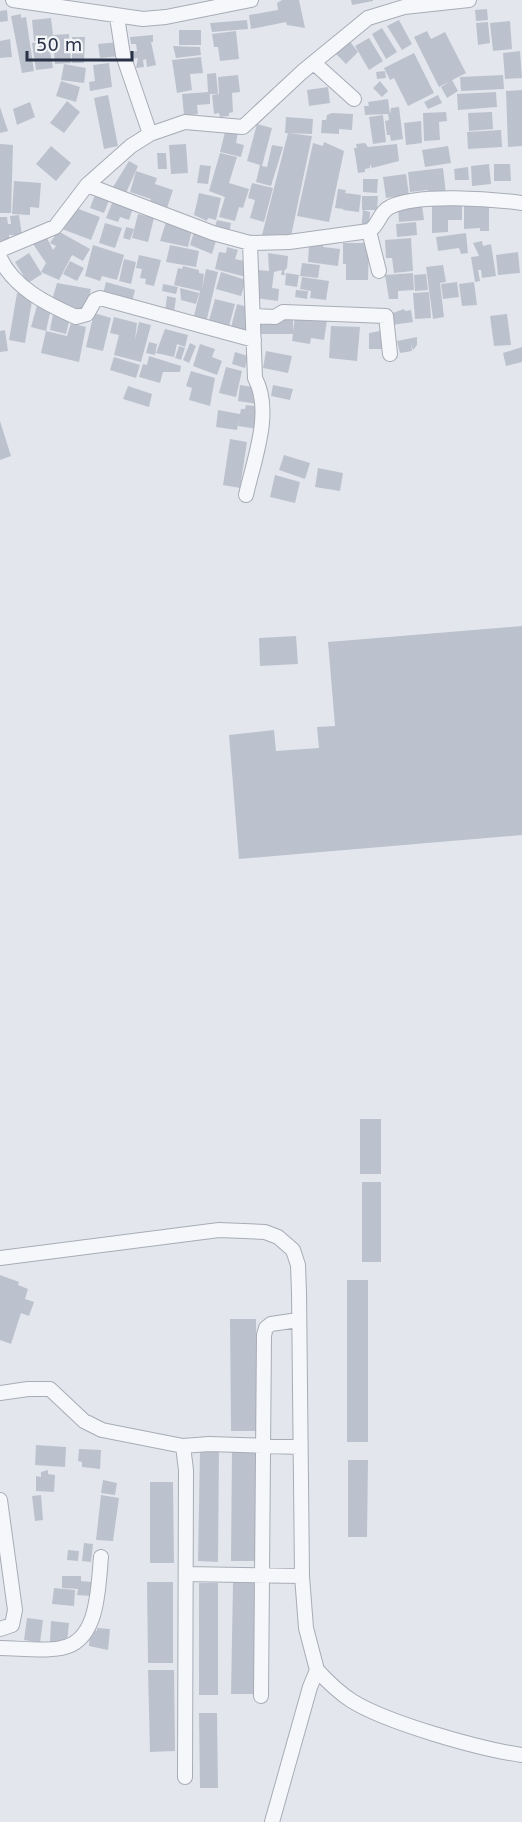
<svg xmlns="http://www.w3.org/2000/svg" width="522" height="1822" font-family="'DejaVu Sans',sans-serif">
<style>
.building{fill:#bcc2cd}
.lines{fill:none;stroke-linecap:round;stroke-linejoin:round}
.minor-casing{stroke:#a7acb7;stroke-width:16}
.minor{stroke:#f6f7fa;stroke-width:14}
</style>
<rect width="100%" height="100%" fill="#e3e6ec"/>
<path class="building" d="M282,0h17l6,28 -18,-3 -1,-3 -35,7 -2,-14 29,-5 -1,-7z
M351,0h22v1l-21,4z
M487,9l1,11 -12,1 -1,-11z
M7,10l1,11 -8,1v-11z
M21,14v4l5,-1 8,54 -12,2 -11,-57z
M51,18l2,17 16,-1 2,29 -16,1 -2,-26 -19,3 -2,-21z
M247,20l1,9 -36,3 -2,-9z
M399,20l13,24 -10,6 -15,-24z
M510,21l2,28 -19,2 -3,-28z
M488,22l2,21 -12,2 -2,-22z
M382,28l15,24 -11,7 -14,-25z
M179,30h22v15h-22z
M236,31l3,28 -19,2 -2,-14h-4l-2,-13z
M427,31l4,8 14,-7 21,41 -27,14 -25,-50z
M153,35v7h-2l5,23 -9,2 -1,-8 -3,1 1,7 -8,1 2,-10 -5,1 -1,-7 5,-1 -1,-7h-5l-1,-7z
M72,37h13l-1,26h-12z
M369,38l14,23 -14,9 -14,-24z
M10,39l2,18 -12,1v-17z
M348,39l10,13 -12,12 -11,-11z
M48,40l5,28 -17,2 -4,-27z
M119,42l2,14 -21,2 -2,-14z
M173,46l27,1 1,8 -25,3z
M520,51l2,27 -17,1 -2,-26z
M414,53l20,40 -26,13 -14,-28 -4,2 -6,-12z
M201,57l2,16 -13,1 2,16 -15,3 -5,-33z
M109,63l3,24 -22,4 -1,-9 6,-1 -2,-16z
M64,64l22,4 -2,15 -23,-3z
M385,71l1,7 -9,1 -1,-7z
M216,73l2,21h-8v10l-13,1 1,9 -14,2 -2,-22 26,-2 -1,-18z
M238,75l2,17 -8,1 1,19 -4,1v3l-9,1 -1,-4 -5,1 -2,-19 7,-1 -1,-17z
M503,75l1,14 -43,2 -1,-14z
M452,80l6,11 -11,7 -6,-11z
M61,81l19,6 -4,15 -20,-6z
M380,81l8,10 -6,6 -9,-9z
M328,87l2,16 -21,3 -2,-16z
M522,90v56l-14,1 -2,-56z
M496,92l1,15 -39,3 -1,-16z
M108,95l10,51 -14,3 -10,-51z
M438,95l4,8 -14,6 -4,-7z
M388,99l2,15 1,-6 8,-1 4,32 -12,2 -1,-6h-3l-2,-14 4,-1 -1,-6 -23,1 -1,-9h5l-1,-4z
M67,101l13,11 -16,21 -14,-10z
M30,102l5,15 -18,8 -4,-16z
M0,107l8,24 -8,2z
M446,112l1,9 -8,1 1,18 -16,1 -1,-28z
M492,112l1,17 -24,2 -1,-18z
M332,113l21,1 -1,16 -13,-1v5l-18,-1 1,-13h4l1,-5z
M383,115l3,27 -13,2 -4,-27z
M286,117l27,2 -1,15 -27,-1z
M421,121l1,22 -16,2 -2,-22z
M257,124l15,4 -10,38 5,1 5,-22 11,2 -12,39 -15,-4 4,-17 -13,-4z
M226,128l12,4 -2,11 8,2 -3,12 -21,-5z
M501,130l1,17 -34,2 -1,-17z
M288,133l24,3 -22,105 -28,-6z
M324,142l20,9 -15,71 -32,-6 16,-73 10,3z
M365,143l3,4 29,-3 2,17 -27,7 -2,-4v4l-5,1v3l-7,1 -4,-25h3l-1,-4z
M0,144l13,1 -2,68h-11z
M186,144l2,29 -17,1 -2,-29z
M51,146l20,17 -15,18 -20,-17z
M448,146l3,17 -26,4 -3,-17z
M157,153h9l1,16h-9z
M220,153l17,4 -8,26 20,6 -6,19 -4,-1 -4,14 -16,-4 6,-20 -16,-6z
M129,161l9,5 -12,27 -13,-6z
M489,164l2,20 -19,2 -1,-20z
M494,164h16l1,17h-17z
M200,165l11,1 -3,18 -11,-1z
M468,167l1,13h-14l-1,-11z
M443,168l3,26 -17,2 -1,-6 -18,2 -2,-20z
M136,171l21,7 -2,6 18,6 -7,21 -17,-6 2,-6 -21,-7z
M406,174l3,21 -23,3 -3,-21z
M363,179h15l-1,14 -14,-1z
M14,181l27,2 -2,25 -9,-1v8l-18,-1z
M252,183l21,5 -9,34 -14,-4 5,-18 -7,-2z
M338,189l8,1 -1,3 16,2 -2,17 -16,-2 1,-9 -1,8 -8,-1z
M96,192l14,6 -6,15 -14,-5z
M199,193l22,5 -5,22 -8,-2 -1,3 -13,-6z
M362,196h16l-1,14h-15z
M114,198l20,7 -5,15 -9,-3 -2,5 -12,-4z
M462,204v16h-14v12l-16,1v-28z
M464,204l28,1 1,3h-4v23h-9v-3l-16,1z
M422,205l2,15 -25,2 -1,-15z
M76,208l24,9 -9,23 -29,-11 7,-17 5,2z
M363,210l7,2 -1,16 -8,3z
M138,214l16,4 -6,24 -16,-4z
M19,215l3,20h-13v5l-9,1v-24h7l1,7h3l-1,-8z
M217,220l14,3 -2,11 -15,-4z
M166,222l26,8 -4,17 -28,-6z
M416,222l1,13 -20,2 -1,-13z
M105,223l17,5 -7,20 -16,-5z
M126,227l8,2 -4,11 -7,-2z
M58,231l32,18 -7,12 -11,-6 -13,25 -18,-8 5,-9 -13,-19 13,-8 7,14 3,-4 -6,-3z
M194,232l22,9 -4,13 -22,-9z
M466,233l2,20 -7,1 -2,-6 -21,3 -2,-14z
M411,238l2,33 -19,2 -2,-15h-6l-1,-18z
M313,241l11,1 -1,5 17,2 -2,17 -30,-4 1,-17 3,1z
M482,241l1,5 8,-2 5,32 -14,2 -1,-8h-3l2,11 -5,1 -4,-25 8,-1 -6,-13z
M343,243h26l-1,37h-22v-16h-3z
M93,245l31,10 -7,25 -15,-4 -2,5 -15,-5z
M170,245l29,6 -3,16 -30,-5z
M227,247l11,3 -3,9 14,3 -3,15 -31,-8 4,-17 7,1z
M518,252l2,21 -22,2 -2,-20z
M29,253l13,21 -14,9 -13,-21z
M268,253l20,3 -1,12 -3,3 1,4h-4l1,-5 -8,2 -2,16 7,1 -1,12 -23,-3 3,-28 11,1z
M139,255l22,5 -7,26 -9,-2 1,-5 -6,-1 2,-9 -6,-1z
M124,259l12,3 -5,22 -12,-3z
M70,261l14,7 -7,13 -14,-7z
M302,263l18,2 -2,13 -18,-2z
M443,265l3,17 -6,1 4,34 -11,2 -7,-52z
M183,266l16,4v3l5,1 -2,15 4,-20 12,3 -12,51 -13,-3 7,-29 -26,-6 4,-17 4,1z
M221,272l25,8 -5,16 -25,-7z
M286,273l13,2 -2,12 -12,-2z
M413,273l1,17 -16,1v8h-9l-4,-24z
M426,274l2,16 -13,1 -1,-16z
M302,277l27,4 -3,19 -16,-2 1,-7 -11,-2z
M106,282l29,8 -3,12 -30,-4z
M457,282l2,15 -16,2 -2,-15z
M474,282l3,23 -15,1 -3,-22z
M57,283l34,6 -6,23 -19,-5v-2l-14,-5z
M163,284l15,3 -2,7 -14,-3z
M180,288l19,5 -3,11 -15,-4z
M296,290l12,1 -1,8 -12,-2z
M429,292l2,26 -16,1 -2,-26z
M17,293l16,2 -8,48 -16,-3z
M167,296l9,2 -2,14h-9z
M215,299l20,5 -7,26 -20,-6z
M38,302l13,7 -5,22 -15,-4z
M237,304l14,4 -7,27 -14,-4z
M404,309l1,2 6,-1 2,12 -21,3 -2,-11z
M94,313l17,5 -8,33 -17,-4z
M53,314l17,4 -4,16 -16,-4z
M507,314l4,31 -17,1 -4,-30z
M295,315l32,5 -3,20 -13,-2 -1,6 -18,-3 1,-7h-34v-16l34,1v13z
M114,317l23,6 -2,17 4,-18 12,3 -10,37 -27,-7 5,-20 -9,-2z
M71,323l15,4 -7,35 -38,-9 5,-22 21,5z
M331,326l29,1 -3,34 -28,-3z
M165,329l23,6 -3,12 -8,-3 -3,13 -18,-4z
M5,330l3,21 -8,1v-21z
M380,331h5l2,18h-18v-16z
M417,337v8l-4,5 -2,-6 1,7 -12,2 -3,-12z
M149,342l8,2 -2,11 -9,-2z
M190,343l6,3 -7,17 -6,-3z
M200,344l15,5 -3,8 10,4 -5,14 -24,-9z
M179,346l6,2 -4,12 -6,-2z
M522,347v15l-16,4 -3,-13z
M266,351l26,5 -4,17 -25,-5z
M235,352l13,4 -3,12 -13,-4z
M149,356l32,10 -1,6h-17l-3,11 -21,-6 4,-13 4,1z
M114,357l26,8 -4,13 -26,-8z
M226,367l16,4 -6,26 -17,-4z
M191,371l24,7 -5,28 -21,-6 3,-12 -6,-2z
M240,385l19,3 -2,16 -19,-3z
M273,385l20,4 -3,11 -19,-4z
M128,386l24,8 -3,13 -26,-8z
M246,405l9,1v4l6,1 -3,18 -20,-3 1,-8 -2,12 -21,-3 2,-17 22,4 1,-5h4z
M0,421l11,35 -11,4z
M230,439l17,3 -7,46 -17,-3z
M284,455l26,8 -5,16 -26,-9z
M318,468l25,5 -3,18 -25,-4z
M275,475l25,7 -5,21 -25,-6z
M522,626v209l-283,24 -10,-124 45,-5 2,21 43,-3 -2,-21 18,-1 -7,-84z
M296,636l2,28 -38,2 -1,-28z
M360,1119h21v55h-21z
M362,1182h19v80h-19z
M0,1275l19,7 -1,3 10,4 -3,10 9,3 -5,14 -8,-3 -10,31 -11,-4z
M347,1280h21v162h-21z
M230,1319h26l1,112h-26z
M36,1445l30,2 -1,20 -30,-2z
M79,1449l22,1 -1,19 -18,-2v-5l-4,-1z
M200,1450l19,1 -1,111 -20,-1z
M232,1450h24v111h-25z
M348,1460h20l-1,77h-19z
M48,1470v4l7,1 -1,17 -18,-1v-15l5,1v-5z
M103,1480l14,3 -2,12 -14,-2z
M150,1482h23l1,81h-24z
M41,1495l2,25 -8,1 -3,-25z
M101,1495l18,3 -6,43 -17,-1z
M84,1543l9,1 -2,18 -9,-1z
M68,1550l11,1 -1,10 -11,-1z
M62,1576h19v5l11,1 -1,14 -14,-1 1,-6 -16,-1z
M147,1582h26v81h-25z
M233,1582l23,1 -2,111h-23z
M199,1583h19v112h-19z
M54,1588l21,2 -1,16 -22,-2z
M27,1618l16,2 -3,23 -16,-3z
M51,1621l18,2 -2,20 -17,-1z
M97,1628l13,1 -2,21 -19,-4 1,-16 7,1z
M148,1670h26l1,81 -25,1z
M199,1713h18l1,75h-18z"/>
<g class="lines">
<g class="minor-casing">
<path id="minor" d="M13,0l130,19 23,-2 85,-17
M117,17l6,38 27,79
M314,63l40,36
M87,185l126,48 37,10 5,135c18,34 -1,81 -9,117
M369,231l10,40
M250,243l39,-1 80,-11c10,-5 10,-19 21,-24 27,-14 102,-8 132,-4
M0,250l55,-23 32,-42 44,-39 19,-12 35,-12 58,5 59,-55 66,-54 36,-11 65,-7
M0,258c14,30 47,46 76,59l11,-3 8,-14 5,-2 154,42
M254,316l21,1 8,-5 103,4 4,38
M0,1258l219,-28 46,2 13,5 15,13 5,15 1,27 3,284 4,52 11,42 -7,17 -38,135
M0,1393l28,-4h22l34,32 18,9 81,16 3,24 -1,307
M183,1446l26,-2 91,3
M0,1500l15,110 -3,15 -12,4
M186,1574l116,2
M0,1648c19,0 42,4 61,0 38,-6 37,-61 40,-91
M317,1670c11,12 21,22 35,31 36,22 127,48 170,54
M261,1696l3,-361 2,-7 5,-4 27,-4"/>
</g>
<use href="#minor" class="minor"/>
</g>
<path d="M27 51v9h105v-9" fill="none" stroke="#293246" stroke-width="3"/>
<text x="36" y="51" font-size="18" fill="#293246" stroke="#f3f5f9" stroke-width="4.5" paint-order="stroke">50 m</text>
</svg>
